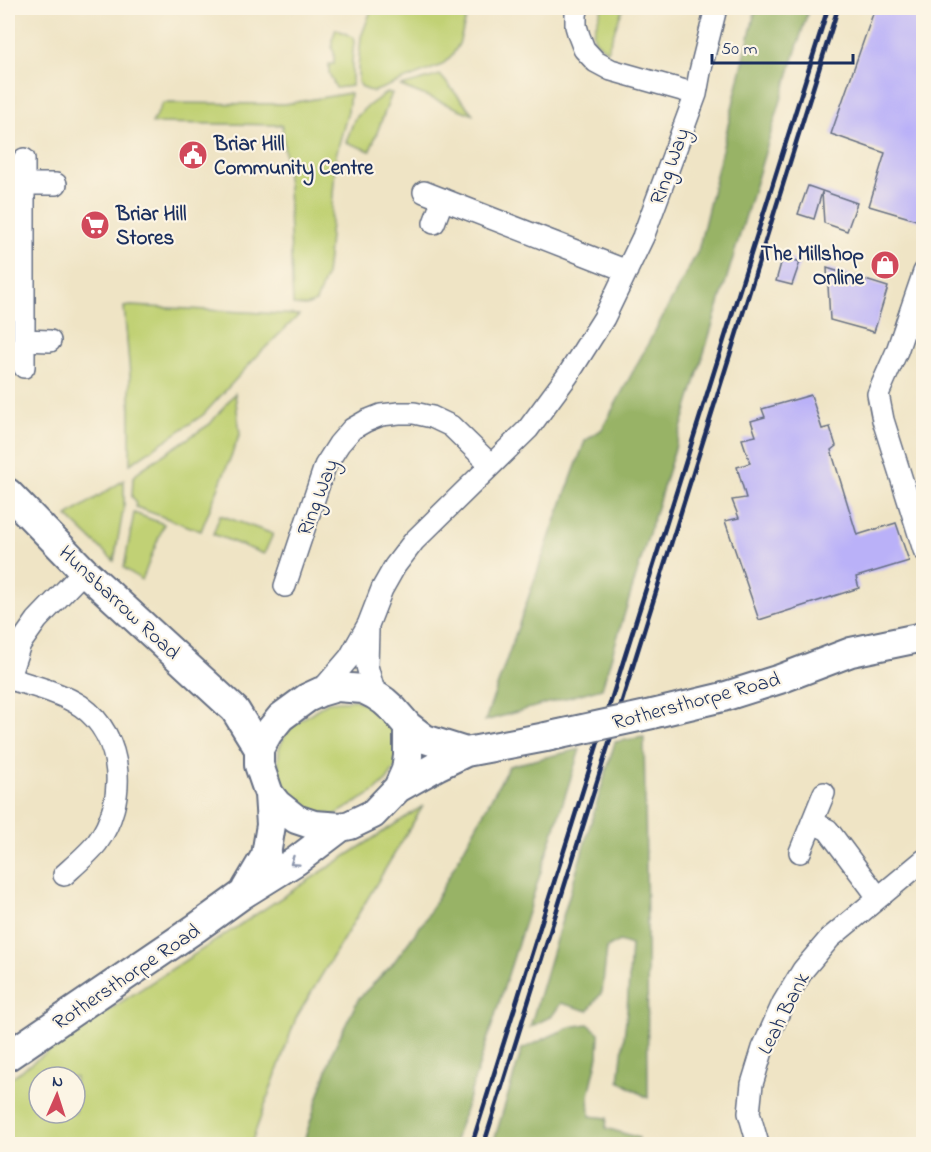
<svg xmlns="http://www.w3.org/2000/svg" width="931" height="1152" font-family="'Indie Flower',sans-serif">
<style>
.green{fill:#c1d174;stroke:#6e8069;stroke-width:1.5;fill-rule:evenodd}
.forest{fill:#98b366;stroke:#5a7162;stroke-width:1.5}
.building{fill:#bab1f8}
.lines{fill:none;stroke-linecap:round;stroke-linejoin:round}
.street-casing{stroke:#656e82;stroke-width:24}
.secondary-casing{stroke:#656e82;stroke-width:32}
.street{stroke:#fff;stroke-width:21}
.secondary{stroke:#fff;stroke-width:28}
.rail{stroke:#1b2f5e;stroke-width:4.5}
.secondary-bridge-casing{stroke:#656e82;stroke-width:32;stroke-linecap:butt}
.secondary-bridge{stroke:#fff;stroke-width:28}
.oneway{stroke:#8d97ae}
.labels{text-anchor:middle;stroke-width:4.5;stroke-linejoin:round;paint-order:stroke}
.poi-label{font-size:21px;font-weight:bold;fill:#1b2f5e;stroke:#fcf5e5;text-anchor:start}
.street-label{font-size:21px;fill:#1b2f5e;stroke:#fcf5e5}
</style>
<rect width="100%" height="100%" fill="#fcf5e5"/>
<filter id="ink" filterUnits="userSpaceOnUse"><feTurbulence type="fractalNoise" baseFrequency=".0167" numOctaves="2"/><feDisplacementMap in="SourceGraphic" scale="12" xChannelSelector="R" yChannelSelector="G"/><feConvolveMatrix kernelMatrix="1 2 1 2 8 2 1 2 1" color-interpolation-filters="sRGB"/></filter>
<filter id="wash" filterUnits="userSpaceOnUse"><feTurbulence type="fractalNoise" baseFrequency=".008" numOctaves="4" result="noise"/><feDisplacementMap in="SourceGraphic" scale="24" xChannelSelector="R" yChannelSelector="G"/><feGaussianBlur stdDeviation="1.35" result="paint"/><feColorMatrix in="noise" values="0 0 0 0 0 0 0 0 0 0 0 0 0 0 0 0 0 1.4 0 .05"/><feComposite in="paint" operator="in"/></filter>
<g filter="url(#wash)">
<rect width="100%" height="100%" fill="#efe4c5"/>
<path class="green" d="M372,8h97l-10,36 -6,10 -11,11 -69,27 -10,-4 -5,-6v-14l3,-31z
M602,8h21l-16,43 -12,-11 -2,-7z
M336,29l17,8 1,5 -2,19v25l-16,2 -7,-15v-9h5v-12l-2,-3v-9z
M440,75l34,40 -73,-29z
M350,93l-2,18 -12,44 -7,93 -3,27 -10,27 -10,4 -13,-1 -5,-118 -6,-62 -130,-2 11,-20 122,1z
M386,93h6l-22,58 -24,-9 8,-22 10,-11z
M131,306l168,9 -40,39 -56,61 -73,49v-89l-6,-68z
M235,393l5,41 -39,97 -65,-24 -1,-7 -3,-3 1,-19 7,-8 70,-46z
M124,480v26l-10,55 -47,-45z
M134,513l30,11 -22,56 -18,-12z
M220,515l53,19 -9,20 -51,-20z
M356,700l16,7 10,9 14,19v32l-9,13 -13,12 -39,23 -24,-4 -26,-18 -6,-11 -1,-17 1,-17 6,-12 8,-11 35,-23z
M423,806l-127,212 -45,126h-243v-64l76,-54zM39,1077h36v36h-36z"/>
<path class="forest" d="M756,8h53l-207,680 -117,33 67,-191 33,-89 17,-12 96,-178z
M644,737l3,191 1,170 -29,-17 8,-70 4,-66 -12,-4 -12,7 -5,44 -14,19 -27,-8 -9,13 -22,11 85,-285z
M580,749l-126,395h-151l31,-96 25,-50 32,-32 34,-46 84,-154z
M588,1024l11,9 -1,23 -9,39 1,21 17,2 -1,10 33,10 -2,6h-144l29,-95 48,-22z"/>
<g id="blocks">
<path class="building" d="M875,8h49v201l-4,12 -51,-15 16,-53 -54,-19z
M808,186l49,17 -10,28 -23,-8 -2,-31 -8,27 -16,-5z
M783,256l17,6 -8,23 -16,-4z
M827,268l61,19 -14,45 -44,-12z
M811,395l11,34 8,-2 6,19 -5,4 26,85 39,-12 13,38 -53,16 3,11 -100,32 -34,-99 14,-3 -7,-18 14,-2 -9,-31 13,-4 -8,-24 14,-3 -5,-15 14,-4 -3,-8z"/>
</g>
</g>
<g filter="url(#ink)">
<use href="#blocks" fill-opacity="0" stroke="#656e82" stroke-width="1.5"/>
<g class="lines">
<g class="street-casing">
<path id="street" d="M578,8l-2,6v12l3,10 5,13 12,13 15,8 85,24
M24,159v208
M24,184h32
M424,192l203,79
M434,223l9,-24
M924,272l-27,79 -19,43 5,26 41,130
M24,340l26,1
M285,586l40,-120 14,-22 13,-15 14,-8 15,-6 18,-2h15l18,4 19,9 40,39
M368,629l-1,37 8,29
M8,678c24,8 52,14 73,28 44,31 46,96 16,137 -9,11 -22,22 -33,32
M8,680l12,-36 17,-24 47,-49
M320,692l30,-35 18,-32 14,-36 13,-23 19,-25 114,-112 40,-54 36,-57 39,-81 53,-143 4,-22 16,-64
M812,822l16,8 50,67
M800,852l24,-59
M758,1144l-9,-31 3,-29 11,-36 20,-45 20,-33 27,-32 94,-78"/>
</g>
<g class="secondary-casing">
<path id="secondary" d="M8,493l76,78 151,139 24,39
M652,714l71,-17 57,-18 71,-27 72,-15
M408,726l17,13 41,13
M398,788l39,-22 29,-14 80,-15
M246,889l20,-34 5,-30 -2,-31
M8,1056l188,-128 47,-34 53,-33 45,-34 9,-2 23,-11 25,-26 8,-18 2,-14v-30l-14,-16 -10,-9 -9,-6 -12,-6 -26,-2 -17,5 -13,6 -26,19 -13,16 -9,16v16l10,29 8,10 19,15 18,6 27,2"/>
</g>
<use href="#street" class="street"/>
<use href="#secondary" class="secondary"/>
<path class="rail" d="M472,1144l356,-1136
M484,1144l354,-1136"/>
<g class="secondary-bridge-casing">
<path id="secondary-bridge" d="M546,737l106,-23"/>
</g>
<use href="#secondary-bridge" class="secondary-bridge"/>
</g>
<defs><path id="oneway-chevron" d="M-2-3.5L2.5 0L-2 3.5" fill="none" stroke-width="1.6" stroke-linecap="round" stroke-linejoin="round" transform="scale(1.5)"/></defs>
<use class="oneway" href="#oneway-chevron" transform="translate(294 862) rotate(146)"/>
</g>
<defs>
<g id="civic-disc" transform="scale(1.5)"><circle r="9.5" fill="#d1495b" stroke="#fcf5e5"/><path d="M-.6-6.5H3V-4.5H.6V-3L4-1V1h2V6H-6V1h2V-1L-.6-3ZM-1.2 2.5V6h2.4V2.5Z" fill="#fff"/></g>
<g id="supermarket-disc" transform="scale(1.5)"><circle r="9.5" fill="#d1495b" stroke="#fcf5e5"/><path d="M-6-5.5h2.5l.6 2H6L4.5 2H-2.5L-4.4-4H-6ZM-1.5 3.2a1.3 1.3 0 1 0 .1 0ZM3 3.2a1.3 1.3 0 1 0 .1 0Z" fill="#fff"/></g>
<g id="shop-disc" transform="scale(1.5)"><circle r="9.5" fill="#d1495b" stroke="#fcf5e5"/><path d="M-5-2.5h2.3a2.7 3.5 0 0 1 5.4 0H5L5.5 6h-11ZM-1.5-2.5h3a1.5 2.3 0 0 0-3 0Z" fill="#fff"/></g>
</defs>
<g fill-rule="evenodd">
<use href="#civic-disc" x="193" y="155"/>
<use href="#supermarket-disc" x="95" y="225"/>
<use href="#shop-disc" x="885" y="265"/>
</g>
<g class="labels">
<g class="poi-label">
<text x="214" y="150">Briar Hill<tspan x="214" dy="24">Community Centre</tspan></text>
<text x="116" y="220">Briar Hill<tspan x="116" dy="24">Stores</tspan></text>
<text x="864" y="260" text-anchor="end">The Millshop<tspan x="864" dy="24">Online</tspan></text>
</g>
<g class="street-label">
<text transform="translate(669 166) rotate(-70)" y="7">Ring Way</text>
<text transform="translate(317 497) rotate(-69)" y="7">Ring Way</text>
<text transform="translate(120 602) rotate(43)" y="7">Hunsbarrow Road</text>
<text transform="translate(696 700) rotate(-15)" y="7">Rothersthorpe Road</text>
<text transform="translate(126 976) rotate(-34)" y="7">Rothersthorpe Road</text>
<text transform="translate(783 1013) rotate(-63)" y="7">Leah Bank</text>
</g>
</g>
<rect width="931" height="1152" fill="none" stroke="#fcf5e5" stroke-width="30"/>
<g transform="translate(57 1095) rotate(3)"><circle r="28" fill="#fcf5e5" stroke="#a2a6af" stroke-width="1.5"/>
<path d="M0-4.5L10 22L0 15L-10 22Z" fill="#d1495b"/>
<text y="-9" font-size="16" font-weight="bold" text-anchor="middle" fill="#1b2f5e">N</text>
</g>
<path d="M712 54v9h141v-9" fill="none" stroke="#1b2f5e" stroke-width="3"/>
<text x="721" y="54" font-size="18" fill="#1b2f5e" stroke="#fcf5e5" stroke-width="4.5" paint-order="stroke">50 m</text>
</svg>
